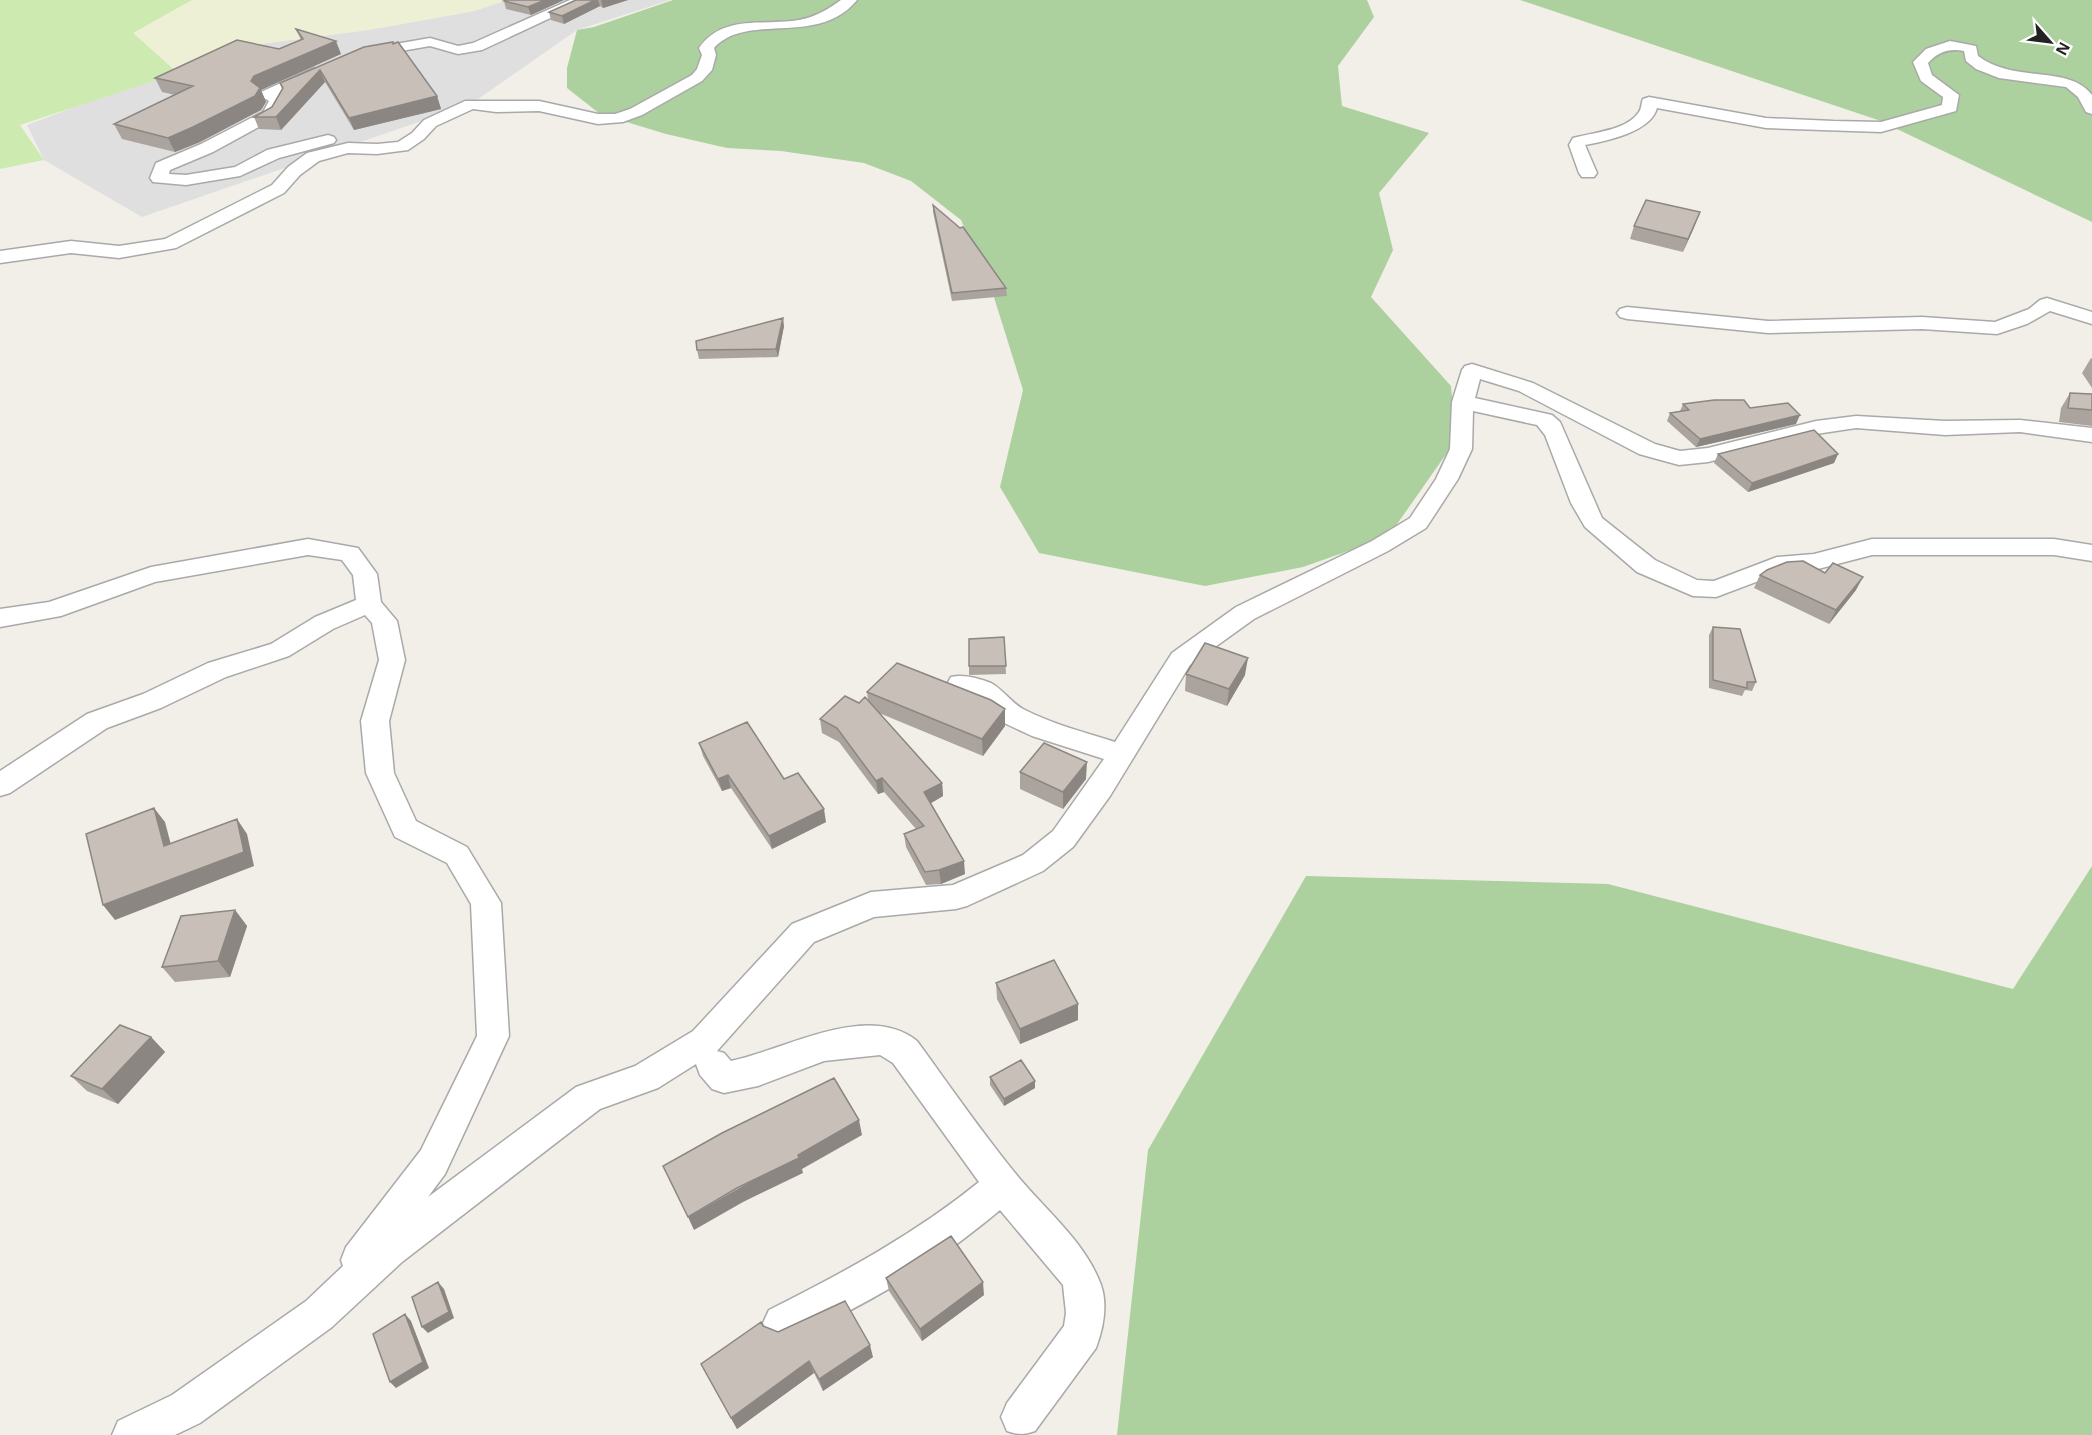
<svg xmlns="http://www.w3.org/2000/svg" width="2092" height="1435" font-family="Arial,sans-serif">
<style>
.residential{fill:#e0dfdf}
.farmland{fill:#eef0d5}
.grass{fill:#cdebb0}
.forest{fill:#add19e}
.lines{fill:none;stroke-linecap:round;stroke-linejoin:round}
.minor-casing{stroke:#a9a9a9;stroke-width:3}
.minor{fill:#fff;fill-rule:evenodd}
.wall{fill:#aba49e}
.shaded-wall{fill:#8b8681}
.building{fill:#c7bfb8;stroke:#8b8681;stroke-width:1.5}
</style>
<rect width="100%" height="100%" fill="#f2efe9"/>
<path class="residential" d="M507,0h163l-93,30 -106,74 -329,113 -98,-57 -17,-35 149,-56 46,-20 146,-19 106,-19z"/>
<path class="farmland" d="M192,0h315l-33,11 -106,19 -146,19 -46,20 -44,-36z"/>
<path class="grass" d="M0,0h192l-59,33 45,40 -158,52 24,35 -44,9z"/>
<path class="forest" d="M673,0h694l7,17 -36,49 4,40 87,27 -50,60 14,57 -22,47 80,89 5,54 -68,97 -85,30 -98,19 -166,-33 -39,-66 23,-97 -31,-99 -31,-71 -50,-39 -47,-18 -83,-12 -54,-3 -61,-14 -66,-20 -33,-26v-20l10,-38 17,-3z
M1520,0h572v222l-214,-102z
M2092,866v569h-975l31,-285 158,-274 302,8 405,105z"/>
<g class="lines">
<g class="minor-casing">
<path id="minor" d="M570,0h19l-107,50 -24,4 -28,-8 -63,11 -7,-4 7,-4 63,-11 28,8 15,-3z
M841,0h16c-39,48 -110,11 -143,48l2,7 -4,15 -10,11 -60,34 -19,7 -25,2 -59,-13 -43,1 -23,-3 -37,17 -12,13 -16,11 -31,4 -29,-1 -29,8 -19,14 -16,18 -108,55 -57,10 -48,-5 -71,10v-12l71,-10 48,5 46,-7 107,-54 16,-18 19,-14 41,-10 29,1 21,-2 14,-9 12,-13 41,-19h74l59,13h17l15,-5 62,-34 5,-6 5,-14 -3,-7c24,-34 64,-22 100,-28 16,-3 30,-11 42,-20z
M1950,41l26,5 2,10c37,28 91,8 114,39v19l-6,-2 -8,-15 -12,-10 -67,-9 -23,-9 -10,-8 -2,-10c-15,-3 -26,1 -36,12l4,12 27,20 -3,16 -75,21 -115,-4 -109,-20c-6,24 -51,33 -72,37l12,28 -3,4h-12l-3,-4 -10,-28 4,-7c21,-6 53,-7 66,-26 3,-4 2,-9 4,-13l6,-2 117,21 67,3 48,1 61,-17 1,-8 -22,-16 -8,-19 13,-13z
M314,68l8,5 -3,3 -39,19 6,4 -11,19 -62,34 -43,18 -1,4 17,1 49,-8 32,-17 61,-15 6,2 2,3 -2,3 -55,15 -39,18 -54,9 -33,-3 -3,-4 6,-15 45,-19 62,-32 6,-11 -10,-6 2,-3z
M2047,298l45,14v12l-42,-13 -23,13 -30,10 -75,-5 -154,4 -141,-14 -7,-2 -3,-4 3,-4 7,-2 141,14 154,-4 73,5 34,-13 11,-9z
M1472,364l61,19 122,61 25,7 28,-3 108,-27 40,-5 89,5 75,-1 72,8v14l-72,-10 -75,3 -89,-7 -40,6 -108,28 -29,3 -40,-11 -120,-63 -39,-12 -5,19 77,17 8,7 42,96 53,42 42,20 17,1 63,-24 37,-3 58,-15h182l38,6v16l-38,-6h-182l-58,15 -34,3 -64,24 -23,-1 -56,-24 -52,-45 -14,-24 -26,-68 -8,-10 -64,-14 -1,38 -14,30 -32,49 -38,23 -134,68 -64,46 -80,131 -37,51 -30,24 -76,35 -11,3 -82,8 -60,25 -97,109 7,2 7,8c54,-11 136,-60 186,-20 32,44 64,90 98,132 29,36 70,68 86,112 7,20 2,44 -5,63l-61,83c-11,4 -17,4 -28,0l-6,-14 6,-14 57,-77 2,-13 -3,-28 -63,-75c-64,54 -140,100 -218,132l-13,-6 -6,-13 6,-13c74,-37 146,-76 210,-128l-86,-119 -13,-8 -56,6 -66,25 -34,7 -12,-4 -12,-14 -4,-11 -38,24 -58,21 -198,153 -70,65 -132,96 -25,12h-63l6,-14 54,-26 134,-94 37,-35 -2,-6 5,-13 75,-97 56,-114 -6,-132 -24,-41 -52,-26 -29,-64 -5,-52 18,-61 -7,-37 -7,-8 -32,14 -44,27 -63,21 -65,31 -54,20 -97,65 -10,3v-25l87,-57 56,-20 65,-31 63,-19 44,-27 41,-17 -3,-25 -11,-15 -34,-5 -153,27 -94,34 -61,11v-18l49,-7 102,-35 157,-28 50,9 19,26 4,28 16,19 8,39 -16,61 5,52 22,48 51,26 34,56 8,133 -64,138 -17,23 148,-110 59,-21 58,-35 99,-107 79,-32 82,-7 70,-30 30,-24 51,-72 -72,-23 -30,-14 -17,-13 -10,-11 -24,-7 -4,-7 4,-7c12,-3 27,1 40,6 10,5 21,20 32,26 29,15 61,23 92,33l57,-89 64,-46 136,-66 38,-23 26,-39 14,-30 2,-47 10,-32 3,-4z"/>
</g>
<use href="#minor" class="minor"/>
</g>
<path class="wall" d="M507,0h57l-33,15 -25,-6 -2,-8z
M576,0h52l-25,8 -3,-2 -36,18 -13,-4 -2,-8z
M296,29l45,25 -80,36 5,12 -5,8 -61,32 -25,10 -53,-13 -8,-15 61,-29 -13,-3 -7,-14 124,-29 22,-9z
M393,42l44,54 4,13 -87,21 -29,-48 -44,48 -22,-1 -5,-12 18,-10 10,-18 -2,-6z
M933,205l73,83 1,8 -55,5 -19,-89z
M1695,225l-12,27 -53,-13 4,-13z
M784,326l-6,31 -79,2 -2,-9z
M2091,358l1,1v29l-10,-15z
M2070,393l22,1v32l-33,-4 2,-14z
M1683,404l67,4 46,16 -100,23 -29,-26 3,-8 10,-2z
M1718,454h120l-4,9 -86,29 -34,-29z
M1825,573l31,17 -27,34 -75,-36 6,-13z
M1713,627l43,55 -4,9 -7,-1 -3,6 -33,-8v-53z
M1004,637l2,37 -37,1v-9z
M1186,674l59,1 -18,31 -42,-15z
M867,692l138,17v17l-22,30 -104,-43 63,70 1,13 -12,7 34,71 -24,10 -15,1 -20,-38 -2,-13 12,-5 -32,-37 -6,2 -39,-52 -17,-9 -2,-14 39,-16 9,-2z
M699,743l85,36 42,43 -54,27 -41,-61 -9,3 -19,-35z
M1020,772l66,7 -23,30 -43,-20z
M235,910l12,16 -17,51 -55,5 -13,-15z
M996,983l82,21v16l-58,24 -23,-45z
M151,1037l14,15 -47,52 -31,-13 -16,-15z
M990,1077l45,11 -31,18 -14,-21z
M886,1278l98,17 -62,46 -33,-50z
M763,1326l15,6 95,25 -50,34 -9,-18 -77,56 -36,-65z"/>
<path class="shaded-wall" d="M545,0h19l-33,15 -3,-8z
M595,0h3l2,6 -36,18 -2,-8z
M601,0h27l-25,8z
M336,41l5,13 -80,36 5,12 -5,8 -61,32 -25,10 -7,-14 86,-62z
M320,70l5,12 -44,48 -5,-13z
M437,96l4,13 -87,21 -5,-12z
M1700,212l-5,13 -12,27 5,-13z
M783,318l1,8 -6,31 -2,-8z
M1800,415l-4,9 -100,23 4,-8z
M1838,454l-4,9 -86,29 4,-9z
M1863,577l-7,13 -27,34 7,-14z
M1248,658l-3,17 -18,31 2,-17z
M1005,709v17l-22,30 -1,-17z
M1087,762l-1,17 -23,30v-17z
M728,775l3,13 -9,3 -4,-12z
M882,778l2,14 -6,2 -2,-13z
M942,783l1,13 -17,10 -2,-14z
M154,808l11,14 10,38 -11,-14z
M824,809l2,13 -54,27 -3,-13z
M237,819l10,15 7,32 -139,54 -12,-15z
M964,861l1,13 -24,10 -2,-14z
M235,910l12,16 -17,51 -12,-16z
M1078,1004v16l-58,24v-15z
M151,1037l14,15 -47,52 -16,-15z
M1035,1081v7l-31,18v-7z
M859,1120l3,15 -60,34 1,4 -60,29 -49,28 -6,-13z
M438,1282l6,7 10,29 -26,15 -6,-6z
M983,1282l1,13 -62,46 -2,-12z
M405,1314l6,7 18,47 -33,20 -6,-6z
M870,1345l3,12 -50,34 -4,-12z
M809,1361l5,12 -77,56 -6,-11z"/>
<path class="building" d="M507,0h38l-17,7 -24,-6z
M576,0h19l-33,16 -13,-4z
M296,29l40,12 -82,35 -3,5 9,7 -5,8 -62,31 -25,11 -54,-14 79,-38 -38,-8 82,-38 42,9 24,-10z
M393,42v2l5,-2 39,54 -88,22 -29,-48 -44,47h-22l18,-10 11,-19 -3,-5 84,-36z
M1646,200l54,12 -12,27 -54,-13z
M933,205l27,23 3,-1 43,61 -54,5z
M783,318l-7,31 -79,1 -1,-9z
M2070,393l22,1v16l-24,-2z
M1714,400h30l6,8 38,-5 12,12 -100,24 -30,-26 19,-3 -6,-6z
M1814,430l24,24 -86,29 -34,-29z
M1803,561l22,12 8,-10 30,14 -27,33 -76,-35 7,-5 20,-8z
M1713,627l27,2 16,53h-9v6l-34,-8z
M1004,637l2,29h-37v-27z
M1205,643l43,15 -19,31 -43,-15z
M897,663l94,37 14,9 -23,30 -115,-47z
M845,696l14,7 6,-6 77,86 -18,9 40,69 -25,9 -14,2 -21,-38 20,-8 -42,-48 -6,3 -39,-53 -17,-9z
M747,722l37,57 14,-6 26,36 -55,27 -41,-61 -10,4 -19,-36z
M1044,743l43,19 -24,30 -43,-20z
M154,808l10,38 73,-27 7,33 -141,53 -17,-71z
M235,910l-17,51 -56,6 19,-51z
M1054,960l24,44 -58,25 -24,-46z
M120,1025l31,12 -49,52 -31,-13z
M1021,1060l14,21 -31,18 -14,-22z
M834,1078l25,42 -61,35 1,3 -62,30 -49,29 -25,-51 59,-33z
M951,1236l32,46 -63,47 -34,-51z
M438,1282l11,30 -27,15 -10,-30z
M845,1301l25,44 -51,34 -10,-18 -78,57 -30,-54 60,-42 2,4 15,6z
M405,1314l18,48 -33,20 -17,-48z"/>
<g transform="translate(2050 42) rotate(118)" stroke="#ffffff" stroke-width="4.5" paint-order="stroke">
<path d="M0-4.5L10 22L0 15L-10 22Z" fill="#222222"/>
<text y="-9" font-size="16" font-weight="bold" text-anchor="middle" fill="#222222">N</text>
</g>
</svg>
